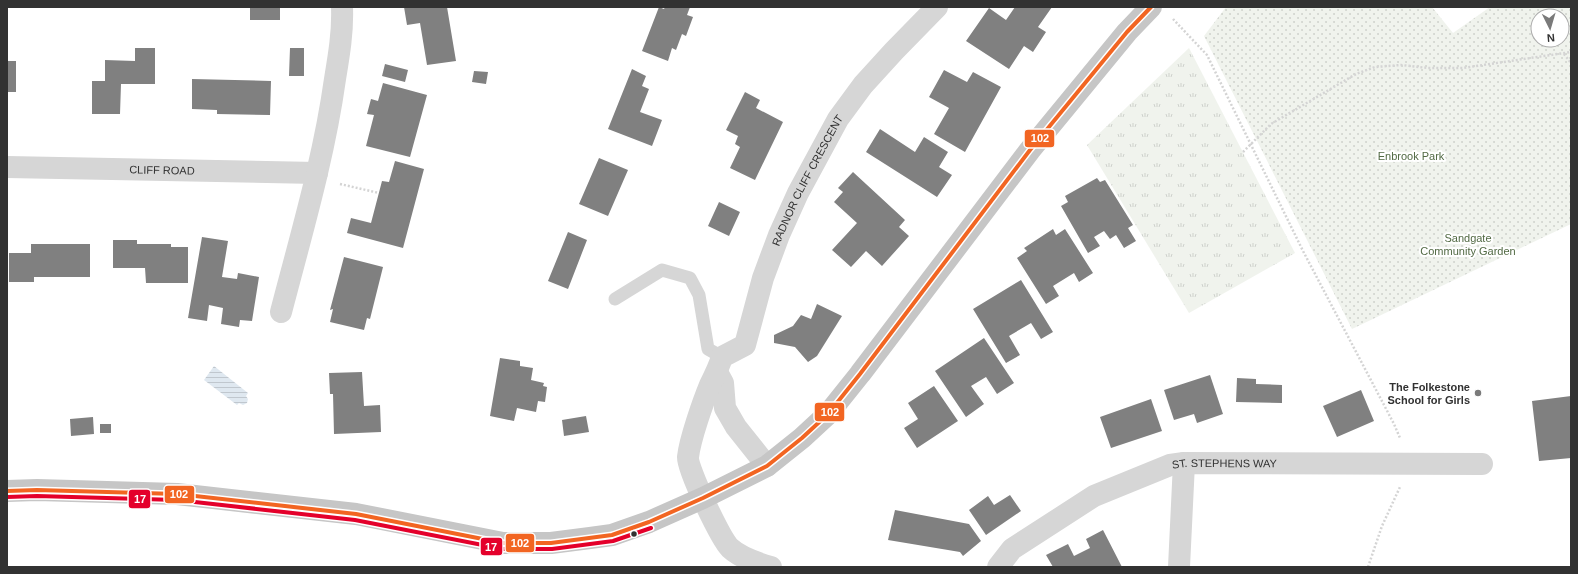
<svg xmlns="http://www.w3.org/2000/svg" width="1578" height="574" font-family="Helvetica,sans-serif">
<style>
.grass{fill:url(#grass-tufts)}
.park{fill:url(#park-dots);fill-rule:evenodd}
.water{fill:url(#water-rules)}
.building{fill:#808080}
.lines{fill:none;stroke-linecap:round;stroke-linejoin:round}
.path{stroke:#d4d4d4;stroke-width:2.5;stroke-dasharray:2 2;stroke-linecap:butt}
.service{stroke:#d6d6d6;stroke-width:13}
.minor{stroke:#d6d6d6;stroke-width:22}
.trunk{stroke:#c6c6c6;stroke-width:22}
.bus-1-casing{stroke:#fff;stroke-width:7}
.bus-2-casing{stroke:#fff;stroke-width:7}
.bus-1{stroke:#f26522;stroke-width:4}
.bus-2{stroke:#e4002b;stroke-width:4}
.poi-dot{fill:#7a7a7a;stroke:#fff;stroke-width:1.5}
.bus-dot{fill:#323232;stroke:#fff;stroke-width:1.5}
.labels{text-anchor:middle;stroke-width:4;stroke-linejoin:round;paint-order:stroke}
.park-label{font-size:11px;fill:#526a44;stroke:#fff}
.street-label{font-size:11px;fill:#323232;stroke:#fff}
.poi-label{font-size:11px;font-weight:bold;fill:#323232;stroke:#fff;text-anchor:end}
.line-badge{stroke:#fff;stroke-width:1.5}
.badge-label{font-size:11px;text-anchor:middle;font-weight:bold;fill:#fff}
</style>
<defs>
<pattern id="grass-tufts" width="24" height="20" patternUnits="userSpaceOnUse"><rect width="24" height="20" fill="#f0f3ed"/><path d="M3 7l-1-3M5 7V3M7 7l1-3M15 17l-1-3M17 17v-4M19 17l1-3" fill="none" stroke="#ced1cc"/></pattern>
<pattern id="park-dots" width="8" height="8" patternUnits="userSpaceOnUse"><rect width="8" height="8" fill="#f0f3ed"/><path d="M2 2h.1M6 6h.1" fill="none" stroke="#ced1cc" stroke-width="1.8" stroke-linecap="round"/></pattern>
<pattern id="water-rules" width="6" height="5" patternUnits="userSpaceOnUse"><rect width="6" height="5" fill="#dfe8f0"/><path d="M0 2.5h6" fill="none" stroke="#c0c7ce"/></pattern>
</defs>
<rect width="100%" height="100%" fill="#fff"/>
<path class="grass" d="M1189,48l106,205 -106,60 -102,-168z"/>
<path class="park" d="M1226,7h206l21,26 37,-26h81v217l-219,105 -148,-293zM1538,16h24v24h-24z"/>
<path class="water" d="M214,366l34,27 -2,3 2,3 -1,4 -4,2 -4,-2 -2,2 -33,-25z"/>
<path class="building" d="M250,7h30v13h-30z
M404,7h43l9,54 -29,4 -7,-42 -13,2z
M659,7l5,2 1,-2h25l-3,8 6,2 -7,19 -4,-2 -6,16 -4,-2 -4,13 -26,-10z
M1015,7h37l-14,20 8,5 -13,20 -9,-6 -15,23 -43,-28 23,-33 17,12z
M135,48h20v36h-34l-1,30h-28v-33h13v-21l30,1z
M290,48h14v28h-15z
M7,61h9v31h-9z
M385,64l23,6 -3,12 -23,-6z
M632,69l14,7 -4,10 7,3 -9,23 22,8 -10,26 -44,-17z
M944,70l23,12 6,-10 28,15 -36,65 -31,-18 15,-26 -20,-11z
M474,71l14,1 -2,12 -14,-2z
M192,79l79,2 -1,34 -53,-1v-4l-25,-1z
M383,83l44,12 -17,62 -44,-11 8,-31 -7,-1 4,-15 7,2z
M745,92l15,8 -4,8 27,14 -28,58 -25,-12 10,-21 -5,-3 3,-8 -12,-6z
M880,129l35,23 9,-15 24,15 -9,15 13,8 -15,22 -71,-45z
M599,158l29,12 -20,46 -29,-12z
M395,161l29,8 -21,79 -56,-15 4,-15 20,5 11,-42 7,1z
M853,172l52,48 -6,7 10,9 -27,30 -16,-15 -15,16 -19,-17 25,-27 -23,-21 9,-10 -5,-4z
M1097,178l3,4 5,-2 28,45 -5,3 8,13 -12,7 -8,-13 -6,4 -6,-8 -10,6 6,9 -12,7 -27,-47 7,-4 -3,-6z
M719,202l21,10 -11,24 -21,-10z
M1053,229l3,6 9,-6 28,44 -14,9 -5,-9 -21,13 6,10 -13,8 -29,-46 10,-7 -3,-3z
M568,232l19,8 -19,49 -20,-8z
M202,237l26,4 -6,36 15,2 1,-6 21,4 -7,44 -12,-1 -1,7 -18,-3 2,-16 -14,-3 -2,16 -19,-3z
M113,240h24v4h34v3h17v36h-42l-1,-15h-32z
M31,244h59v33h-56v5h-25v-29h22z
M344,257l39,10 -13,52 -3,-1 -3,12 -34,-8 3,-13 -3,1z
M1021,280l32,52 -12,7 -10,-16 -22,13 11,19 -14,8 -33,-54z
M817,304l25,12 -25,40 -9,6 -13,-15 -21,-4v-8l19,-9 8,-11 10,4z
M984,338l30,45 -17,11 -11,-17 -15,9 13,18 -18,13 -31,-46z
M500,358l20,3v5l13,2 -2,12 13,3 -1,3 4,1 -2,15 -7,-1 -2,11 -19,-4 -3,13 -24,-5z
M362,372l2,34 16,-1 1,27 -47,2 -1,-40h-3l-1,-21z
M1210,375l13,39 -26,9 -3,-9 -20,6 -10,-30z
M1237,378l19,1v5l26,1v18l-46,-1z
M934,386l24,35 -41,27 -13,-20 14,-9 -10,-16z
M1361,390l13,31 -37,16 -14,-31z
M1571,396v62l-32,3 -7,-60z
M1151,399l11,32 -51,17 -11,-31z
M586,416l3,16 -25,4 -2,-16z
M93,417l1,17 -23,2 -1,-17z
M100,424h11v9h-11z
M1010,495l11,16 -35,24 -17,-25 19,-14 6,9z
M895,510l74,14 12,17 -18,15 -3,-4 -72,-12z
M1103,530l19,37h-69l-7,-12 22,-11 6,12 16,-8 -4,-9z"/>
<g class="lines">
<path class="path" d="M1173,19l34,36 96,196 91,173 6,14
M1564,54l7,9
M1243,152l28,-28 85,-50 19,-7 26,-2 27,3h35l108,-16
M340,184l39,9
M1368,567l14,-41 18,-39"/>
<path class="service" d="M615,299l47,-29 28,8 9,17 9,54 14,8"/>
<g class="minor">
<path id="s1" d="M7,167l310,6"/>
<path d="M281,312c20,-77 43,-154 54,-233 4,-24 8,-48 7,-72"/>
<path d="M717,372l6,11 2,25 11,19 31,39"/>
<path id="s2" d="M771,567c-14,-4 -30,-9 -41,-19 -9,-9 -43,-79 -42,-91 2,-18 15,-55 22,-72 5,-10 9,-18 12,-28l23,-12 18,-67 16,-43 19,-42 40,-74 25,-34 31,-34 43,-44"/>
<path id="s3" d="M998,567l14,-18 82,-53 76,-31 14,-2 298,1"/>
<path d="M1179,567l5,-104"/>
</g>
<path class="trunk" d="M7,491l30,-1 140,4 179,20 147,29h48l39,-5 22,-3 37,-13 54,-24 64,-32 35,-28 26,-24 32,-40 170,-224 97,-118 24,-25"/>
<g class="bus-1-casing">
<path id="bus-1" d="M7,491l30,-1 140,4 179,20 147,29h48l61,-8 37,-13 54,-24 64,-32 35,-28 26,-24 32,-40 170,-224 97,-118 24,-25"/>
</g>
<g class="bus-2-casing">
<path id="bus-2" d="M7,497l30,-1 140,4 178,20 148,29h49l61,-8 38,-13"/>
</g>
<use href="#bus-1" class="bus-1"/>
<use href="#bus-2" class="bus-2"/>
</g>
<circle class="poi-dot" cx="1478" cy="393" r="4"/>
<circle class="bus-dot" cx="634" cy="534" r="3.5"/>
<g class="labels">
<g class="park-label">
<text x="1411" y="160">Enbrook Park</text>
<text x="1468" y="242">Sandgate<tspan x="1468" dy="13">Community Garden</tspan></text>
</g>
<g class="street-label">
<text dy="4" stroke="none"><textPath href="#s1" startOffset="155">CLIFF ROAD</textPath></text>
<text dy="4" stroke="none"><textPath href="#s2" startOffset="455">RADNOR CLIFF CRESCENT</textPath></text>
<text dy="4" stroke="none"><textPath href="#s3" startOffset="257">ST. STEPHENS WAY</textPath></text>
</g>
<g class="poi-label">
<text x="1470" y="391">The Folkestone<tspan x="1470" dy="13">School for Girls</tspan></text>
</g>
</g>
<g class="line-badge">
<rect x="1024" y="129" width="31" height="19" rx="4" fill="#f26522"/>
<rect x="814" y="402" width="31" height="20" rx="4" fill="#f26522"/>
<rect x="164" y="485" width="31" height="19" rx="4" fill="#f26522"/>
<rect x="128" y="489" width="23" height="20" rx="4" fill="#e4002b"/>
<rect x="505" y="533" width="30" height="20" rx="4" fill="#f26522"/>
<rect x="480" y="537" width="23" height="19" rx="4" fill="#e4002b"/>
</g>
<g class="badge-label">
<text x="1040" y="142">102</text>
<text x="830" y="416">102</text>
<text x="179" y="498">102</text>
<text x="140" y="503">17</text>
<text x="520" y="547">102</text>
<text x="491" y="551">17</text>
</g>
<rect width="1578" height="574" fill="none" stroke="#323232" stroke-width="16"/>
<g transform="translate(1550 28) rotate(175)"><circle r="19" fill="#ffffff" stroke="#adadad"/>
<path d="M0-3L7 15L0 10L-7 15Z" fill="#7a7a7a"/>
<text y="-6" font-size="11" font-weight="bold" text-anchor="middle" fill="#323232">N</text>
</g>
</svg>
